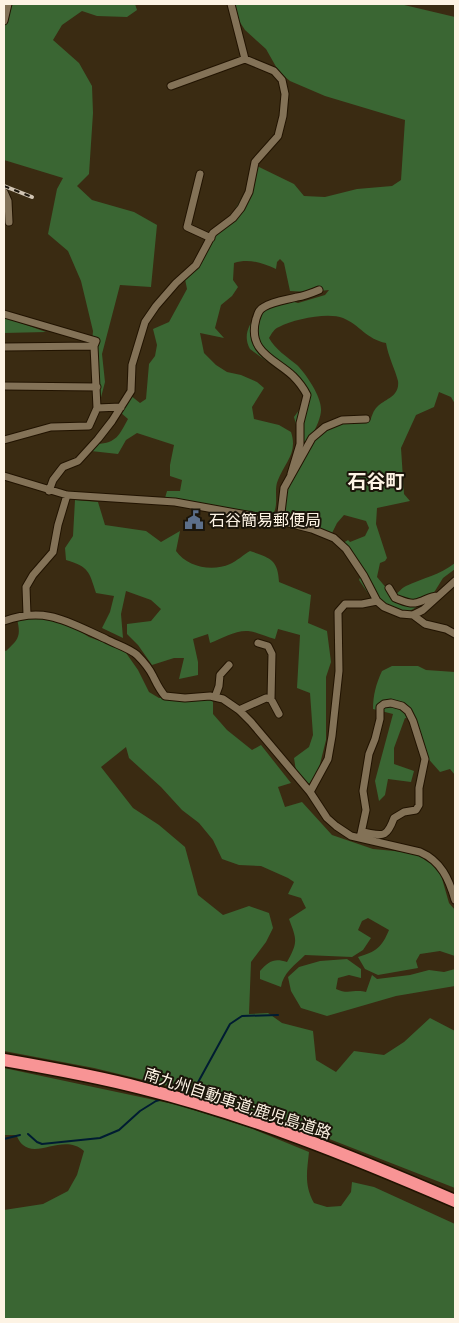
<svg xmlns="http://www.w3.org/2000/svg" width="459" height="1323" font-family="'DM Sans','Noto Sans JP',sans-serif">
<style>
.forest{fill:#3a6633}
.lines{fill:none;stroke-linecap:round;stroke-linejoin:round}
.stream{stroke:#001c32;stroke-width:2}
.street-casing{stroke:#211300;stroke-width:9}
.highway-casing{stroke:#211300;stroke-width:15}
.street{stroke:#837257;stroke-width:7}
.highway{stroke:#f89495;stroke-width:12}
.rail-casing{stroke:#d1c5b4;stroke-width:4}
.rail{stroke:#1b150a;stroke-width:2;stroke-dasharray:5.5;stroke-linecap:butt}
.labels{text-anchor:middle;stroke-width:4;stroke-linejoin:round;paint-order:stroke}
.poi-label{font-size:16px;fill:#fdf3e4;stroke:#1b150a;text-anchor:start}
.street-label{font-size:16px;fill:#fdf3e4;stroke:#1b150a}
.quarter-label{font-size:19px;font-weight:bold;fill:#fdf3e4;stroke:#1b150a}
</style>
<rect width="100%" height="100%" fill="#3a2b12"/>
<path class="forest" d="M4,4h131l2,6 -10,7 -30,-1 -15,-5 -20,14 -9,15 26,23 13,23 1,27 -4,61 -12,12 15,14 42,12 23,13 -6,62 -31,-2 -18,69 3,28 -6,23 -8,-52 2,-22 -12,-50 -13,-30 -20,-17 9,-45 6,-11 -59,-18z
M228,4h172l55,13v387l-4,-7 -12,-5 -5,15 -18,8 -15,33 3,46 6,7 -33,7 -1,16 11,34 -2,3 -5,2 -3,14 16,19c6,-3 8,-8 13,-10 17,-8 34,-11 49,-23v6l-12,9 -13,21 -22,13 -12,1 -22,-11 -15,-22 3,-7 -19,-30 5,-3 2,2 15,-6 4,-8 -3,-7 -22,-6 -7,8 -6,12 -48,-17 -1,-4 6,-27 26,-48 9,-9 20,-9h27c2,-5 3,-10 7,-14 7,-8 23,-10 21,-26 -3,-12 -10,-25 -12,-38 -20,-4 -26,-18 -43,-25 -15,-6 -49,1 -64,9 -5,2 -7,6 -10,11 6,11 18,19 28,27 9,9 24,31 24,44 1,14 -18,41 -25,53l2,-30 -4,-15 11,-15 -7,-18 -48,-35c-10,-18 5,-32 16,-45l21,-4 11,3 27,-8 4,-5 -19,2 -20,-1 -6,-28 -4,-4 -3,3 -1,7c-14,-6 -27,-11 -42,-6l-1,17 5,7 -6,9 -11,9 -6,23 9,10 -24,-5 4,20 12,12 11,7 14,3 16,7 7,6 -12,19 2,12 25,6 12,7c7,21 -6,30 -13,48 -5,11 2,26 -6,35l-107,-17 2,-7h13l2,-11 -12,-4v-11l4,-20 -37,-12 -11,7 -8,14 -27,-3 6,-7c20,-1 22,-9 31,-25l-8,-7 10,-17 10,8 6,-4 3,-35 6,-8 2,-11 -4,-16 16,-7 18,-33 -2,-10 9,-7 28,-49 12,-12 18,-32 5,-13 37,18 10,12 21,1 32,-8 35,-3 9,-6 4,-60 -80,-24 -35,-15 -11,-9 -13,-23 -21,-19z
M4,317l42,15 -42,1z
M75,500l23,2 7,23 41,6 15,11 19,-11 -4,20c11,16 36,21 54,13 7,-3 13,-9 20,-13 20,7 28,8 29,31l32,13 -3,28 19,8 4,31 -5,15v63l-8,32 -9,12 -13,-13 -2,-13 15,-11 4,-12 -3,-42 -13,-5 3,-53 -22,-6 -3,10c-9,-2 -21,-8 -27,-8 -12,-1 -27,8 -38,12l-2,-9 -15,5 5,23v13l-19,4 5,-21h-10l-22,7 -14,-20 -11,-11v-10l24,-3 10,-12 -10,-9 -25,-9 -5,23 2,24 -21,-10 8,-16 4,-16 -18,-3c-7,-22 -7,-26 -30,-33l-1,-12 8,-12z
M26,617l36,3 27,17 35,13 14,20 11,22 10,6 28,-3h21l5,7v12l14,16 25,20 9,-5 30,38 -13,4 7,20 17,-5 30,33 41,14 32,3 17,4 17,12 10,35 6,7v46l-15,-5 -20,3 -4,7 2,7 -40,7 -13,-6 -7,-12c18,-5 24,-10 31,-27l-21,-12 -6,3 -4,9 13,8 -8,12 -11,7 -47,-2c-10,10 -22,18 -24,32l-21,-8v-8c9,-10 14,-13 27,-9 11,-20 10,-22 2,-43l17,-11 -5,-10 -13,-4 6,-12 -6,-4 -27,-12 -22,-1 -17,-6 -9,-19 -14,-17 -17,-13 -21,-23 -32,-29 -3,-11 -25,20 32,41 26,17 26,22 13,48 25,20 26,-9 20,7 4,15 -7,14 -15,20 -2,52 19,-1 14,10 31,8 3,29 20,12 18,-21 30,4 20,-13 26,-24 25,13v157l-141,-55 -121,-41 -99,-24 -90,-17v-401l2,1c13,-12 15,-15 11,-32z
M392,666h26l8,4 29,2v103l-5,-6 -10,3 -23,-26 -6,-27 -6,-1 -11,30v16l20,7 -3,11 -23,-3 -3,16 -6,6 -4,-20 18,-67 -20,-5c0,-14 3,-25 9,-38z
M347,959l14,10v9l-12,-3 -11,3 -2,11c12,6 18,0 30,3l6,-17 5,4 33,-4 19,-5 15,2 11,-3v17l-59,10 -69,20 -26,-8 -10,-17 -3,-14 11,-10 21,-6z
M4,1068l174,37 75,24 56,23c-2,20 -5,33 5,51l13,4 14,-1 10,-14 1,-10 22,5 81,37v95h-451v-109l39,-6 25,-13 9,-16 7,-24c-20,-18 -46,7 -61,-6 -3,-2 -5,-7 -7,-10h-12z"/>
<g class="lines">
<path class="stream" d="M184,1094l12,-8 34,-62 12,-8 36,-1
M28,1134l9,8 5,2 58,-6 19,-8 21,-19 16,-10 7,-2
M4,1139l16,-4"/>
<g class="street-casing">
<path id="street" d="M4,21l4,-17
M171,86l74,-27
M200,174l-13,53 24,11
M4,192l4,9 1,21
M4,314l92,27 -2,5
M4,347l90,-1 3,62 -8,18 -38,1 -47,13
M4,386l93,1
M97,408l24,-1
M291,474l9,-30v-21l7,-28c-4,-8 -8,-13 -14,-19 -18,-17 -46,-24 -37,-57 2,-5 2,-9 8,-12 10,-6 22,-7 33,-10 8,-1 15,-4 22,-7
M4,476l63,19 108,7 105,19 32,8 22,9 12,11 18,27 13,25 7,6 17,7 12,1 10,-5 32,-29
M49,491l4,-11 10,-13 15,-6 20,-22 14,-18 19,-30 1,-26 13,-43 11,-16 20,-23 20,-18 17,-32 20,-15 8,-10 8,-16 6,-30 23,-26 5,-20 2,-22 -3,-14 -8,-9 -29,-12 -14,-55
M280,521l4,-33 28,-50 13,-11 17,-7 24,-1
M389,588l6,10c6,2 13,6 20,5 8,-1 14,-7 23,-7
M27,615l-1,-28 7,-12 20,-23 5,-27 9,-30
M413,615l12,9 21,5 9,5
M4,621c42,-15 64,1 102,18 9,5 23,9 31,16 6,6 12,13 16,21 4,8 6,13 12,20l20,2 25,-2 13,3 16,11 12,12 59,70 17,26 9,8 15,10 69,16c21,9 29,27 35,48
M258,643l10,3 4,8 -1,45
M215,697l4,-11 1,-11 9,-10
M239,710l27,-12 5,1 8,15
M310,792l18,-33 4,-23 7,-65 -1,-59 7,-8h17l15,-3
M360,838l6,-28 -3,-19 6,-37 6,-15 5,-20v-12l4,-3 7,-1 11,3 6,5 5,10 12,38 -6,29v17l-3,5 -12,2 -10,6c-8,22 -12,17 -32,14"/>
</g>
<g class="highway-casing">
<path id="highway" d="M4,1060c46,8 92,16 137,28 109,27 212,69 314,113"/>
</g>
<use href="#street" class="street"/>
<use href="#highway" class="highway"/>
<g class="rail-casing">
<path id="rail" d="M4,186l28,11"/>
</g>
<use href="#rail" class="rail"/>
</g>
<defs>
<g id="civic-bare" transform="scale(1.5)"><path d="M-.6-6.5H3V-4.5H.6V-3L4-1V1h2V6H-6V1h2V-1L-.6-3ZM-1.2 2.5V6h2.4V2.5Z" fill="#5c6f8a" stroke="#1b150a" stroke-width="2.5" paint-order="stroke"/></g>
</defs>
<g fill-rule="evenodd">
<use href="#civic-bare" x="194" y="520"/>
</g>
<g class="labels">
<g class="poi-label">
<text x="209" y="526">石谷簡易郵便局</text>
</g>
<g class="street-label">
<text transform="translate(238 1103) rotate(18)" y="6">南九州自動車道;鹿児島道路</text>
</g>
<g class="quarter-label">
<text x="376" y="488">石谷町</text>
</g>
</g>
<rect width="459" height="1323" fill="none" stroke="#fdf3e4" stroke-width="10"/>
</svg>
